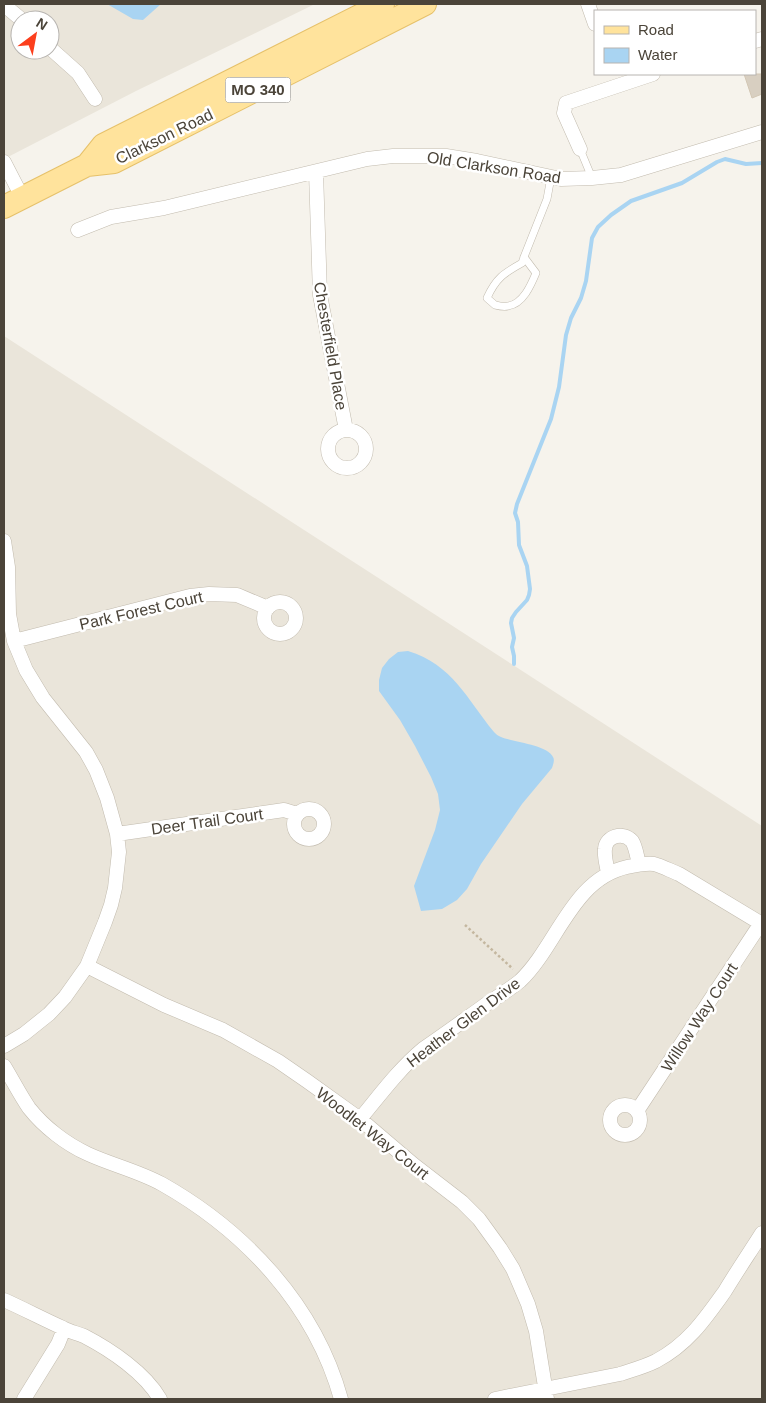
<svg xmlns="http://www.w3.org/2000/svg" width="766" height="1403" font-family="Arial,sans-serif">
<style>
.residential{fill:#eae5da;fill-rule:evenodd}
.water{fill:#a9d4f2}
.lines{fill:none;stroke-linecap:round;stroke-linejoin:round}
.stream{stroke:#a9d4f2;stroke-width:4}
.building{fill:#d8cfc1;stroke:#d3c7b4}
.lane-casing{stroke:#c2bbae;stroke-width:8}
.street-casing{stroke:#c2bbae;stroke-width:15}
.primary-casing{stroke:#e6c16a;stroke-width:24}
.path{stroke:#c4b79f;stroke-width:2.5;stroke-dasharray:2.5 2.5;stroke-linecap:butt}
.lane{stroke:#fff;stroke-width:7}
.street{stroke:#fff;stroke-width:14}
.primary{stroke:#ffe39c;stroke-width:22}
.labels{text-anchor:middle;stroke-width:5;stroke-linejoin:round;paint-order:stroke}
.shield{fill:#fff;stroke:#817c74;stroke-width:1}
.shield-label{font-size:15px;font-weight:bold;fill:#4b4439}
.street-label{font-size:16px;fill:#4b4439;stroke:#fff}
</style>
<rect width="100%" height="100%" fill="#f6f3ec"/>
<path class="residential" d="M4,4h311l-179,87 -132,68zM20,20h30v30h-30z
M4,336l758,490v573h-758z"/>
<path class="water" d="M107,4h54l-18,16 -10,-1z
M408,651c45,14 58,47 86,81 2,2 4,4 7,5 12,5 47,8 52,20 2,3 0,8 -1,11l-30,36 -41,60 -14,25 -10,11 -15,9 -21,2 -7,-25 21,-56 5,-20 -2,-16 -7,-17 -16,-31 -15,-26 -21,-29v-11l3,-12 7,-9 9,-7z"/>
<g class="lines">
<path class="stream" d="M514,664v-8l-2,-9 2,-9 -3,-15 1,-5 4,-6 11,-12 2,-5 1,-6 -3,-23 -8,-21 -1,-23 -3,-9 2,-9 34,-85 8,-32 7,-52 5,-17 10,-20 5,-17 6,-43 6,-11 13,-12 20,-14 51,-18 35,-21 8,-3 21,5 16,-1"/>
</g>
<path class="building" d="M744,74h18v20l-10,4z"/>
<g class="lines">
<g class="lane-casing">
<path id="lane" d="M580,149l12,29
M524,257l12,16c-5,12 -13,31 -28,33 -4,1 -9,0 -13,-1l-8,-7c9,-20 17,-25 35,-35l2,-6 23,-58 4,-22"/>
</g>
<g class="street-casing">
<path id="street" d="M588,4l7,20
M4,5l18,15
M755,41l7,-2
M50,48l28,25 17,26
M580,149l-16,-36 2,-10 87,-29
M4,162l18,35
M316,172l4,123 26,135
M78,230l33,-13 53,-9 203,-49 26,-3h53l31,5 84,18 31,-1 29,-3 141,-43
M328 449a19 19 0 1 1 38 0a19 19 0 1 1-38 0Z
M4,541l4,26 1,47 5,27 12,29 17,28 43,54 10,18 11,28 10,36 2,18 -4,36 -4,17 -6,17 -18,44 -22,31 -16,17 -25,20 -20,12
M264 618a16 16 0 1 1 32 0a16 16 0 1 1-32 0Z
M14,641l176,-45 19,-2 28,1 31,13
M294 824a15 15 0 1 1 30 0a15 15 0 1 1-30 0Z
M117,834l167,-24 13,4
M608,873c-1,-7 -4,-16 -3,-24 1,-13 18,-18 27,-8 4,6 5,16 7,23
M87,966l77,39 59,25 55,31 29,20 53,38 54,46 48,37 17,17 21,29 13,21 15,35 8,27 11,68
M4,1066c8,13 16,29 25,42 15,19 37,36 59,46 24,11 50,17 74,30 83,47 153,121 179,215
M610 1120a15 15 0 1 1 30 0a15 15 0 1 1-30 0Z
M637,1111l124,-188
M360,1119c20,-24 38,-49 63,-70 22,-15 44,-31 65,-46 11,-7 22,-14 32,-22 37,-35 52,-102 107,-114 9,-2 18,-4 27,-3 8,2 17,7 25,10l83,50
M4,1300c20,9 39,19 59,28 7,4 14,5 21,8 27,14 61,37 76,63
M24,1399l34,-55 6,-15
M495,1399l125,-25c12,-4 24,-7 36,-13 32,-17 49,-42 69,-70 12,-20 25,-39 37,-58"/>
</g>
<g class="primary-casing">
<path id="primary" d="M87,165l16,-20 280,-141
M4,207l83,-42 27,-3 311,-158"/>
</g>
<path class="path" d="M465,925l48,44"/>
<use href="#lane" class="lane"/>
<use href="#street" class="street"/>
<use href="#primary" class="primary"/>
</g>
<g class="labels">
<rect class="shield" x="225.5" y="77.5" width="65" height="25" rx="4"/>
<g class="shield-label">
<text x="258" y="95">MO 340</text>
</g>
<g class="street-label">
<text transform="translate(164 136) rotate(-26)" y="6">Clarkson Road</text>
<text transform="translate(494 167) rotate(9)" y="6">Old Clarkson Road</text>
<text transform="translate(331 346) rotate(80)" y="6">Chesterfield Place</text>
<text transform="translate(141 610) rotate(-13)" y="6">Park Forest Court</text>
<text transform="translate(207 821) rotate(-8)" y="6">Deer Trail Court</text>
<text transform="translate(699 1017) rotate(-57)" y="6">Willow Way Court</text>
<text transform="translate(463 1022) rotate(-37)" y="6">Heather Glen Drive</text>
<text transform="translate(373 1133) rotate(38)" y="6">Woodlet Way Court</text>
</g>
</g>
<rect width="766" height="1403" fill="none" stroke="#4b4439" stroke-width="10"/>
<rect x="594" y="10" width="162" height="65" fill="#ffffff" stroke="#b7b4b0"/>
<rect x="604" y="26" width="25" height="8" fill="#ffe39c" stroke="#b7b4b0"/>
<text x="638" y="35" font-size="15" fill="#4b4439">Road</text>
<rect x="604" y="48" width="25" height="15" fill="#a9d4f2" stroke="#b7b4b0"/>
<text x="638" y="60" font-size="15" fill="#4b4439">Water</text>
<g transform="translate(35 35) rotate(32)"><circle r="24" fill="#ffffff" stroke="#b7b4b0"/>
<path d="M0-4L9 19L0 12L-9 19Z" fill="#fc3f1d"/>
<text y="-8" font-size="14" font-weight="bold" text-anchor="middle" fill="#4b4439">N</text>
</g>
</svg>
